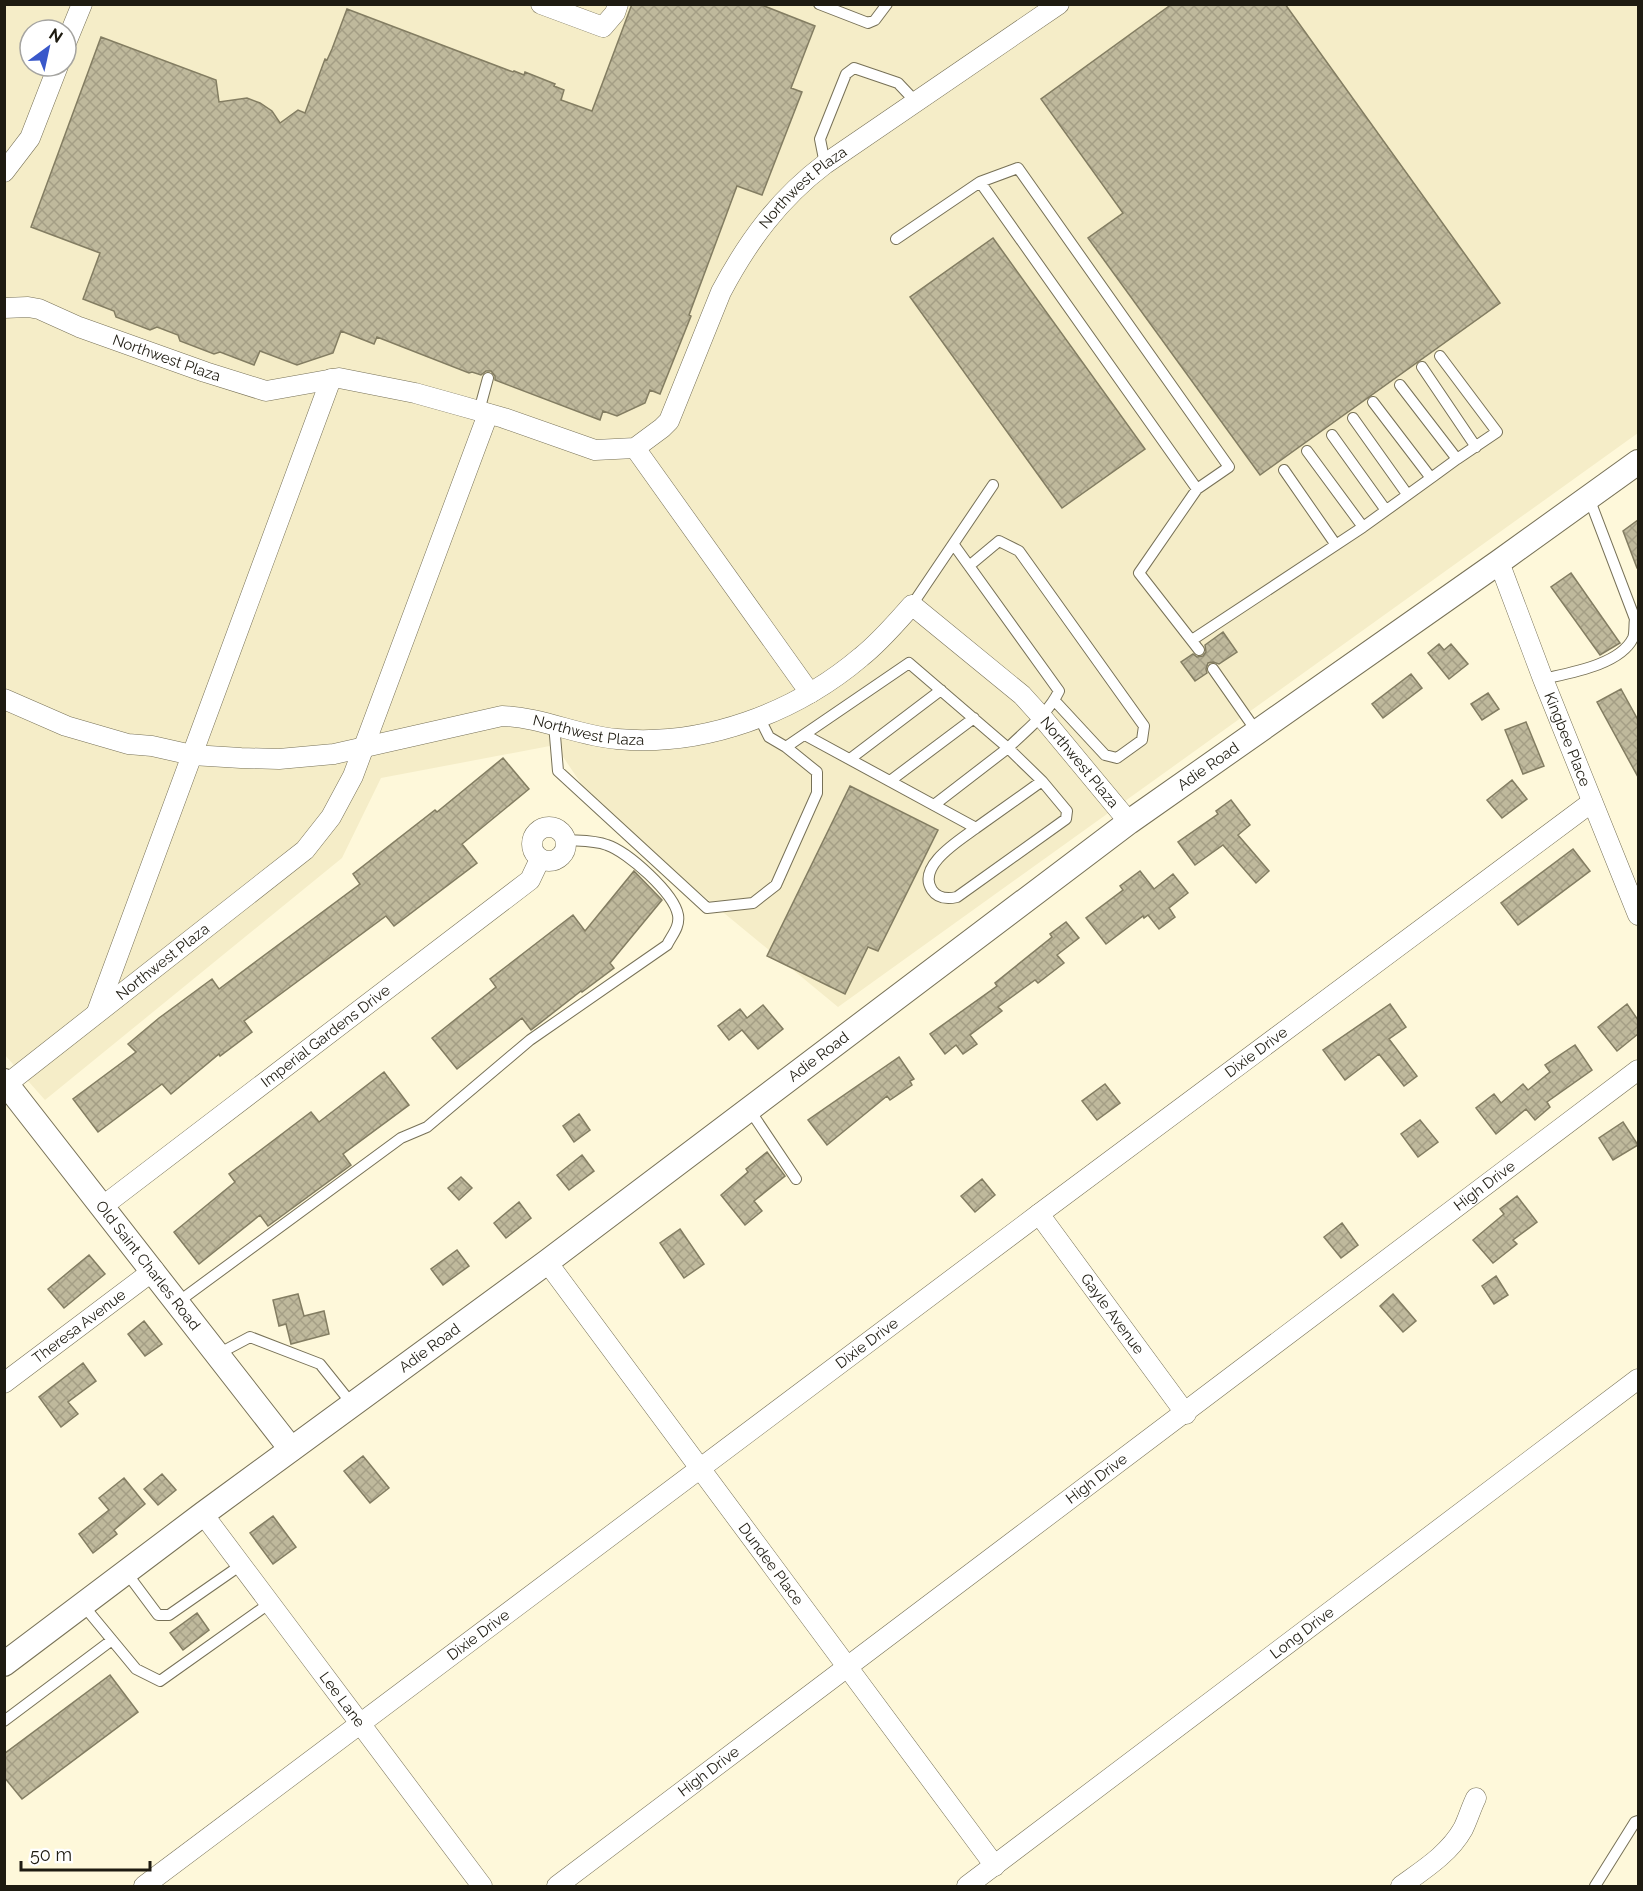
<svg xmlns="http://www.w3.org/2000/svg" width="1643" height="1891" font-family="Raleway,sans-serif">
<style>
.built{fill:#f5edc8;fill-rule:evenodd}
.building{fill:url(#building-cross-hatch);stroke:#837d62;stroke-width:1.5}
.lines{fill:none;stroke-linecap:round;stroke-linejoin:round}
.service-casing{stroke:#777157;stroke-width:12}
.minor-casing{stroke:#777157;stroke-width:21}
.tertiary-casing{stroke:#777157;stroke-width:26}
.service{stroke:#fff;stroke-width:10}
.minor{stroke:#fff;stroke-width:20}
.tertiary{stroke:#fff;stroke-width:24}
.labels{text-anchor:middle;stroke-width:6;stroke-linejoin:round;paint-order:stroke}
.street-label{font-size:15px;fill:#1e1b11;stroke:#fff}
</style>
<defs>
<pattern id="building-cross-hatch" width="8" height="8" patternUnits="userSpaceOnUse" patternTransform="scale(1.5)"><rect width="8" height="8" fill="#bfb99c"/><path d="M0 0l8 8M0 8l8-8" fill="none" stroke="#a49e85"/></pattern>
</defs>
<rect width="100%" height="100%" fill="#fef8da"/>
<path class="built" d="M4,5h1634v428l-800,574 -239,-197 -44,-65 -174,33 -39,80 -297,242 -41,-46zM30,30h36v36h-36z"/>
<path class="building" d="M632,4h127l56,22 -24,62 11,4 -40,103 -25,-9 -48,129 2,1 -31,78 -10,-4 -5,13 -28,13 -14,-5 -3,9 -105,-40v-4l-4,-5h-5l-5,4 -9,-3 -3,1 -92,-36 -3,7 -33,-13 -8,22 -36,12 -37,-14 -6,14 -34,-13 -6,2 -34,-13 -2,-6 -21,-8 -7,3 -34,-13 -2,-6 -31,-12 17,-46 -69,-26 70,-190 115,43 3,22 28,-4 13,5 12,8 8,12 18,-13 7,3 20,-54 2,1 5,-11 15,-40 166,63 1,-1 10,4 1,-3 30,12 -1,2 10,4 -3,10 31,11z
M1172,4h113l215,299 -240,172 -172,-237 35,-25 -82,-114z
M993,238l152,211 -83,59 -152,-211z
M1638,520v48h-1l-14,-37z
M1571,573l49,70 -20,12 -49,-68z
M1223,632l14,20 -18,12 -6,-2 -5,1 -2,6 1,4 -12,8 -14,-19 12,-8 4,3 6,-1 3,-4 -1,-7z
M1439,644l5,6 7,-6 17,20 -19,15 -21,-26z
M1411,674l11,14 -39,30 -11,-14z
M1621,689l17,31v57l-41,-75z
M1488,693l11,16 -17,11 -11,-16z
M1526,722l18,44 -21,8 -18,-44z
M503,758l26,31 -67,55 15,19 -83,63 -8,-10 -142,105 8,11 -32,24 -1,-2 -48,40 -9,-10 -64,48 -25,-33 63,-47 -8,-8 31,-26 53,-39 7,10 141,-105 -7,-10 82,-64 2,2z
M1512,780l15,19 -25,19 -15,-18z
M850,786l88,44 -60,121 -10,-4 -23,47 -78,-38z
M1231,800l19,25 -12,10 31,36 -13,12 -33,-38 -28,20 -17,-23 40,-28 -2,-3z
M1573,849l17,22 -72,54 -17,-22z
M634,871l28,29 -52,63 4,5 -32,24 -1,-1 -50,39 -9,-12 -65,51 -25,-31 64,-51 -6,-8 83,-64 12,16z
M1140,871l14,18 19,-15 15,19 -19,15 6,9 -16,12 -11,-14 -4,3 -1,-2 -37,28 -20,-26 37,-28 -3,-4z
M1066,922l13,16 -22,17 7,8 -26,20 -3,-3 -37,27 4,4 -32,24 7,9 -14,10 -7,-9 -11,9 -15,-20 67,-48 -2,-3 57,-46 -2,-3z
M1390,1004l16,23 -17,12 28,37 -13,10 -25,-32 -34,26 -22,-30z
M1627,1004l11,16v14l-21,17 -19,-24z
M763,1005l20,24 -25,20 -16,-19 -13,10 -11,-14 22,-17 7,9z
M1575,1045l17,25 -45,32 3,5 -15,13 -9,-11 -30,25 -20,-26 18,-14 7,9 22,-19 5,6 22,-18 -5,-7z
M899,1057l15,22 -4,2 2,4 -22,15 -3,-4 -60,49 -19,-25z
M384,1072l25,33 -66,49 8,11 -83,61 -8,-11 -61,49 -25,-32 61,-50 -6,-8 82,-62 8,10z
M1105,1084l15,19 -23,17 -15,-19z
M579,1114l11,16 -16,12 -11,-16z
M1420,1120l18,22 -20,15 -17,-23z
M1623,1122l15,23 -25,15 -14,-22z
M767,1152l18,24 -31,25 8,10 -17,14 -24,-30 27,-23 -2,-3z
M582,1155l12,16 -25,19 -12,-15z
M461,1177l11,11 -13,12 -11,-12z
M982,1179l13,16 -20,17 -14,-16z
M1517,1196l20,26 -24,18 4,4 -24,19 -20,-23 31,-26 -4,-5z
M519,1202l12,16 -25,20 -12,-15z
M1342,1223l16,22 -17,13 -17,-21z
M680,1229l24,35 -20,14 -24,-35z
M457,1250l12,16 -26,19 -12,-16z
M89,1255l16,19 -41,34 -16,-19z
M1496,1276l12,19 -14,9 -12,-18z
M298,1294l6,22 20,-5 5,23 -38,10 -5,-20 -7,2 -6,-26z
M1393,1294l23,27 -13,11 -23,-26z
M144,1321l18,23 -17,12 -17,-22z
M83,1363l13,18 -28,21 10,12 -17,13 -22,-30z
M363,1456l26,32 -19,15 -26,-32z
M162,1474l14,16 -18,15 -14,-16z
M124,1478l21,26 -31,26 3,4 -24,19 -14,-19 30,-24 -10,-12z
M273,1516l23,31 -23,17 -23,-31z
M197,1613l12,17 -26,20 -13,-17z
M110,1675l28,37 -116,87 -18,-22v-23z"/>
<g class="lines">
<g class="service-casing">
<path id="service" d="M819,4l49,19 7,-3 12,-16
M825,164l-5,-25 26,-65 8,-6 44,15 18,19
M980,182l38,-14 211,299 -32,22
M896,239l84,-57 217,307 -58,84 60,77
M1422,367l54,80
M1400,385l57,74 40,-27 -57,-76
M479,411l9,-33
M1353,418l54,76
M1332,435l53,74
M1307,451l56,76
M1284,470l52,75
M1431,478l26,-19
M969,566l30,-25 20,10 125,175 -2,14 -25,18 -12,-3 -51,-55
M912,605l81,-120
M1192,640l171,-113 68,-49 -58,-76
M1213,669l44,63
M1543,679c26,-6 77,-14 90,-41 2,-5 1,-13 2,-19l-46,-121
M759,717l10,20 17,10 123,-84 99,85c18,-18 40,-34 51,-57l-105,-146
M554,724l4,47 149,137 46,-5 23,-18 41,-92v-21l-31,-25
M805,735l171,93 66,-47
M850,759l91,-69
M890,781l84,-63
M934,805l74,-57 34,33 25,30 -1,8 -109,78c-9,2 -19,2 -25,-7 -16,-24 28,-50 44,-62
M749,1109l47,70
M178,1302l223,-164 26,-11 103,-87 137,-95c5,-10 13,-18 11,-30 -4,-22 -50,-63 -71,-70 -13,-5 -28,-4 -41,-5
M218,1354l32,-17 70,27 32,40
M126,1572l32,43h11l72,-50
M83,1605l53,64 24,12 110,-78
M4,1721l108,-81
M1595,1886l40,-64 3,-1"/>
</g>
<g class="minor-casing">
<g id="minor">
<path d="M541,4l62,23 12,-14 3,-9"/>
<path d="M66,43l16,-39"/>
<path d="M4,172l26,-34 28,-72"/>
<path id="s1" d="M4,308l24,-1 11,2 40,18 126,45 61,19 73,-13 76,15 43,12 46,13 91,32 40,-2 27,-20 7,-7 52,-129c27,-51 58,-93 104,-128l234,-160"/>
<path d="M635,448l175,245"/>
<path id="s2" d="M1499,562l44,117 95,236"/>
<path id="s3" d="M4,699l62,27 62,18 24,2 40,9 49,3 38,1 55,-5 168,-38c40,1 76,20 115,23 87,8 178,-26 244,-82 19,-15 35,-34 51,-52l110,90 19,21 88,106"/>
<circle cx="549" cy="844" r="17"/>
<path d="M97,1012l234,-633"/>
<path id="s4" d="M7,1084l298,-234 26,-33 22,-41 135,-362"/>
<path id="s5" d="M103,1206l427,-326 10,-21"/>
<path id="s6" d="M1039,1214l147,200"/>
<path id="s7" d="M547,1262l448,604"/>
<path id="s8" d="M4,1383l150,-113"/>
<path id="s9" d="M203,1514l279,372"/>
<path id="s10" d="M144,1886l895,-672 553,-412"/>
<path id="s11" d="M557,1886l1081,-816"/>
<path id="s12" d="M967,1886l671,-507"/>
<path d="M1401,1886c22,-16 48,-32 62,-57 5,-10 8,-21 13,-31"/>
</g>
</g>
<g class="tertiary-casing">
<g id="tertiary">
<path id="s13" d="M4,1081l287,368"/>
<path id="s14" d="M4,1664l199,-150 344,-252 582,-440 370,-260 139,-100"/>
</g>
</g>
<use href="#service" class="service"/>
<use href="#minor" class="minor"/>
<use href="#tertiary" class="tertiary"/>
</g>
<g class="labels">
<g class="street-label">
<text dy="5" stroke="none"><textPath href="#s1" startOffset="974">Northwest Plaza</textPath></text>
<text dy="5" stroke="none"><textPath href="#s1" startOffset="172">Northwest Plaza</textPath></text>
<text dy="5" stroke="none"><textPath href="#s3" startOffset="600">Northwest Plaza</textPath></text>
<text dy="5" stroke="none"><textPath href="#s2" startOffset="190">Kingbee Place</textPath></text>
<text dy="5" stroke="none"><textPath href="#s3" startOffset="1197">Northwest Plaza</textPath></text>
<text dy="5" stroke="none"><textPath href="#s14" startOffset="1502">Adie Road</textPath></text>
<text dy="5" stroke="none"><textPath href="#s4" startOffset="198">Northwest Plaza</textPath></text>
<text dy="5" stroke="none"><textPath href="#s5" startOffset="280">Imperial Gardens Drive</textPath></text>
<text dy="5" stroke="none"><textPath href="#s10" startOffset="1390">Dixie Drive</textPath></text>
<text dy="5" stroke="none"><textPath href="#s14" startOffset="1016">Adie Road</textPath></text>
<text dy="5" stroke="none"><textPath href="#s11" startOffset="1162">High Drive</textPath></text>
<text dy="5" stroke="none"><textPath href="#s13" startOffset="234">Old Saint Charles Road</textPath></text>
<text dy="5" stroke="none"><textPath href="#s6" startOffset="124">Gayle Avenue</textPath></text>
<text dy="5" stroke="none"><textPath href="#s8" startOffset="94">Theresa Avenue</textPath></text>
<text dy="5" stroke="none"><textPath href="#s10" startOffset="904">Dixie Drive</textPath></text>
<text dy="5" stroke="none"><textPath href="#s14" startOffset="530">Adie Road</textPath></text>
<text dy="5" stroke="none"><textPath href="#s11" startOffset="676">High Drive</textPath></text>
<text dy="5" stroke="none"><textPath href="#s7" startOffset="376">Dundee Place</textPath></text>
<text dy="5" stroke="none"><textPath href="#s12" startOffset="420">Long Drive</textPath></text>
<text dy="5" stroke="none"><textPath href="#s10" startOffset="418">Dixie Drive</textPath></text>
<text dy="5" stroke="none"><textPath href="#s9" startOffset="232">Lee Lane</textPath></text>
<text dy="5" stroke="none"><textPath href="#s11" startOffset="190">High Drive</textPath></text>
</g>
</g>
<rect width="1643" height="1891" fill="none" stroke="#1e1b11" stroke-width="12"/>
<g transform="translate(48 48) rotate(33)"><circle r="28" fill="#ffffff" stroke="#a5a4a0" stroke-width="1.5"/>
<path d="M0-4.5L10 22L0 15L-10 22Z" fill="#3958ca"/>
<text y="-9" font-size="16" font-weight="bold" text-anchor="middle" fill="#1e1b11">N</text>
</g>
<path d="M21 1861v9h129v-9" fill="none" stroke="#1e1b11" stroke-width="3"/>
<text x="30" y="1861" font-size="18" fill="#1e1b11" stroke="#ffffff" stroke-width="4.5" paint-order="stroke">50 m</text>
</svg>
